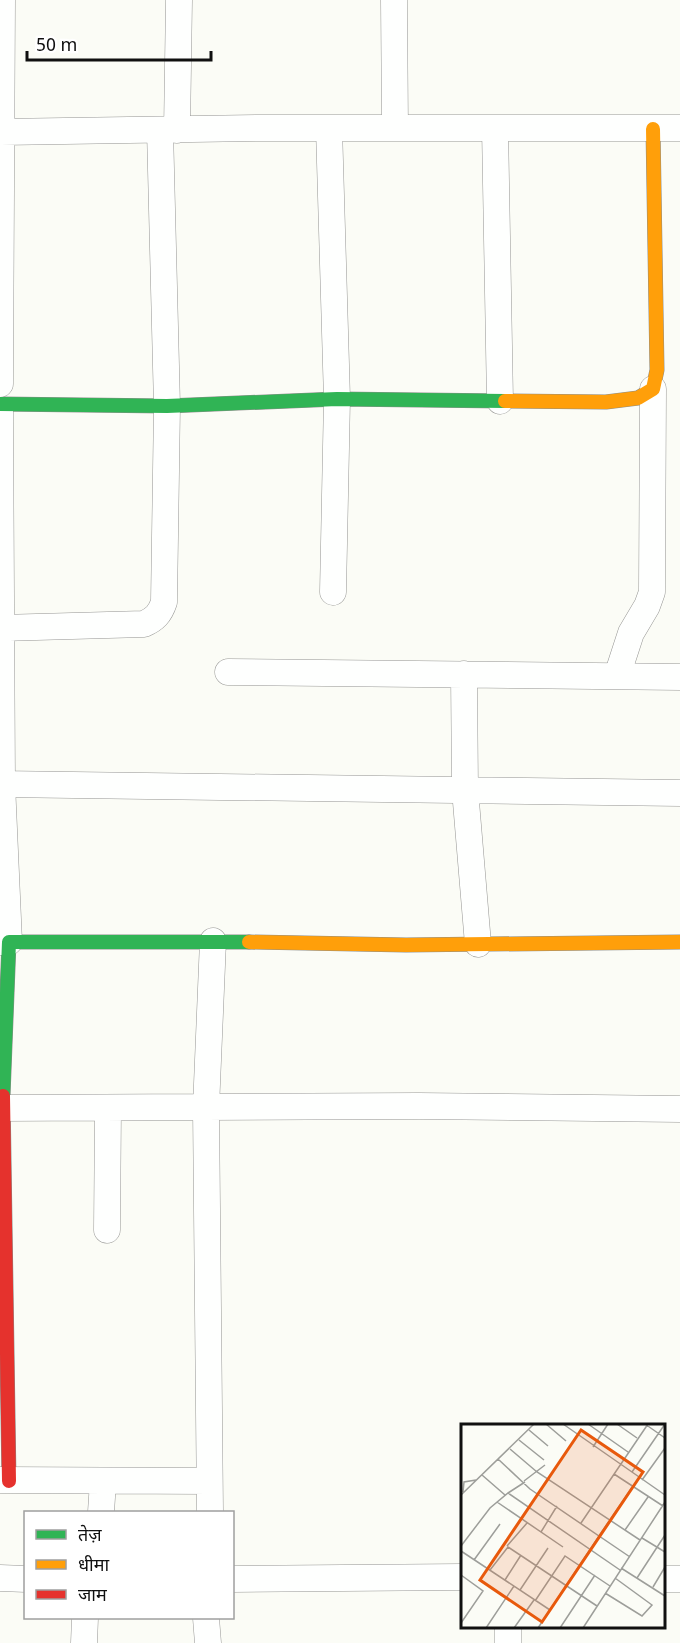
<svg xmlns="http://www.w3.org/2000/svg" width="680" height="1643" font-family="Georgia,'Noto Sans Devanagari',serif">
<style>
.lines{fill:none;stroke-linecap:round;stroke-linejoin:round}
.street-casing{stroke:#969694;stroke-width:27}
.fast-casing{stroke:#8c8d8a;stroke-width:15}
.slow-casing{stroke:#8c8d8a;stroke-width:15}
.jam-casing{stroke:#8c8d8a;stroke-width:15}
.street{stroke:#fefffe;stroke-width:26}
.fast{stroke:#30b455;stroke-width:14}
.slow{stroke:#ff9f0a;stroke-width:14}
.jam{stroke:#e5322d;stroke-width:14}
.inset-road{fill:none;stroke:#9d9e9a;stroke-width:1.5}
.view{fill:#e8590c;fill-opacity:0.15;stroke:#e8590c;stroke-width:3}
.inset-edge{fill:none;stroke:#101010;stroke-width:3}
</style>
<rect width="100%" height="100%" fill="#fbfcf6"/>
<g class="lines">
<g class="street-casing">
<path id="street" d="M394,0l1,128
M329,128l8,271 -4,193
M495,128l5,273
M177,130l2,-130
M1,132l258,-4h421
M0,384l2,-384
M0,411l2,373 7,158h-9
M0,628l144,-4c11,-5 16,-10 20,-22l3,-196 -7,-276
M228,672l452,5
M464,674l1,116 13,154
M617,676l14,-43 16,-27 5,-14 1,-203
M0,784l680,9
M0,1108l419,-2 261,3
M107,1230l1,-122
M0,1480l209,1
M101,1512l2,-30
M210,1512l-4,-404 7,-167
M0,1578l26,1
M232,1579l230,-2
M664,1579h16
M206,1618l2,25
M84,1643l1,-25
M508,1643v-17"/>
</g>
<g class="fast-casing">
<path id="fast" d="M0,404l167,2 170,-7 168,2
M3,1096l6,-154h240"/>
</g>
<g class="slow-casing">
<path id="slow" d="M505,401l101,1 32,-4 15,-9 4,-19 -4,-241
M249,942l157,3 274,-3"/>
</g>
<g class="jam-casing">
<path id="jam" d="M3,1096l6,385"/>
</g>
<use href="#street" class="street"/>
<use href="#fast" class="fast"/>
<use href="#slow" class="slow"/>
<use href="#jam" class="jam"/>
</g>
<g transform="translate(461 1424)">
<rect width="204" height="204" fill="#fbfcf6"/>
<path class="inset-road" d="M85,0l20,17M102,0l102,71M127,0l40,28M156,0l20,14M184,0l20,14M68,6l19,16M58,16l25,20M132,23l15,-23M49,25l27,23 103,68M37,35l32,30 69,47 34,-50M171,48l33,-48M153,50l49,32M21,51l23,20M181,56l23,-32M63,57l21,-16M2,68l1,-10 12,-2M47,69l17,-11M0,71l73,-71M36,78l66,45M120,99l67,-99M164,106l23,-33M80,108l16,-26M181,114l23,14M0,122l29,-38 18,-15 112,77M46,122l20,-23M0,127l89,59M13,136l26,-36M160,144l44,28M29,146l18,-23 89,59M0,151l22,16 -22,32M176,154l28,-43M44,156l16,-25M192,163l12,-20M59,166l28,-42M144,169l37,23 10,-11 -37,-27M74,177l30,-45 45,30M25,204l28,-42M53,204l20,-28M77,204l61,-92 31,21M99,204l35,-53M122,204l82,-126"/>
<path class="view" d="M120,6l62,42 -101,150 -62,-42z"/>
<rect width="204" height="204" class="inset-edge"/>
</g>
<rect x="24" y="1511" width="210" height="108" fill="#ffffff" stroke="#9f9f9f" stroke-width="1.5"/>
<rect x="36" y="1530" width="30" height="9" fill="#30b455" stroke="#9f9f9f" stroke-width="1.5"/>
<text x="78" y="1541" font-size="18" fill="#101010">तेज़</text>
<rect x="36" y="1560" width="30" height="9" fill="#ff9f0a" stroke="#9f9f9f" stroke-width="1.5"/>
<text x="78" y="1571" font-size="18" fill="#101010">धीमा</text>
<rect x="36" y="1590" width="30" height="9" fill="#e5322d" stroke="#9f9f9f" stroke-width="1.5"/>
<text x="78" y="1601" font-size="18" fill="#101010">जाम</text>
<path d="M27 51v9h184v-9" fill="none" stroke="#101010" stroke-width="3"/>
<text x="36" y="51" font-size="18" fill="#101010" stroke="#ffffff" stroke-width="4.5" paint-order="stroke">50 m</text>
</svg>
